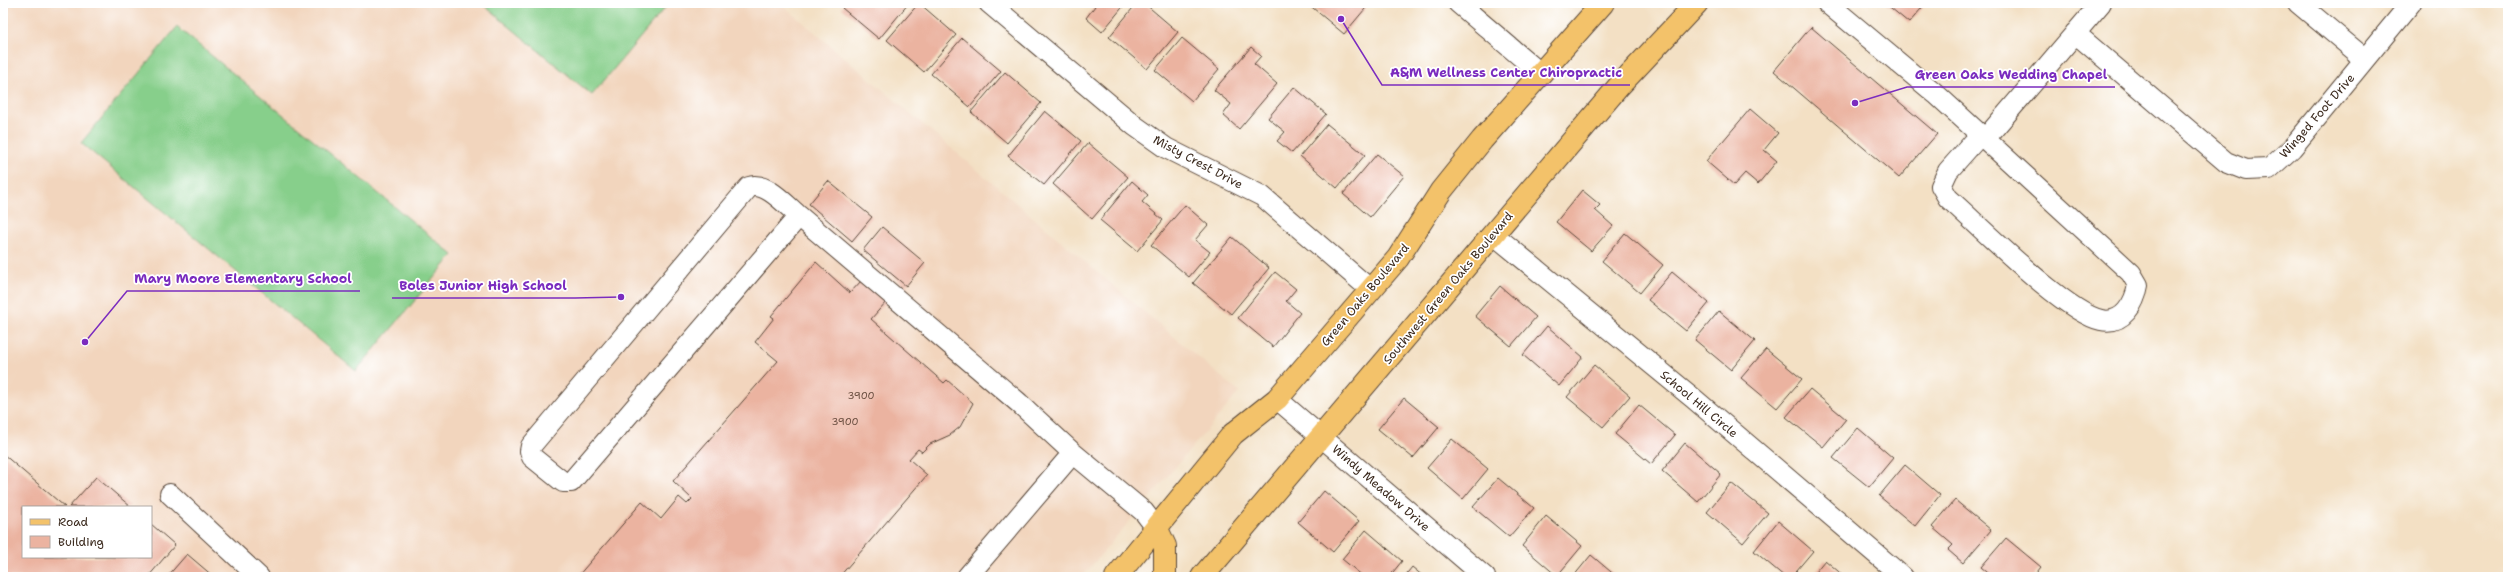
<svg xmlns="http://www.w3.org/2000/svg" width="2511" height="580" font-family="'Shantell Sans',sans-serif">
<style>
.built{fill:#f2d5bd;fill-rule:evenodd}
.pitch{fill:#87cf8b;stroke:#617c54}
.building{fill:#ebb3a0}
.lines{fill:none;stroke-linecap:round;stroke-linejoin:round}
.minor-casing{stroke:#574537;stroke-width:22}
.major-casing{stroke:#574537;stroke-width:24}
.minor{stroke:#fff;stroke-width:20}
.major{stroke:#f3c26a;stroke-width:22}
.labels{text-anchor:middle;stroke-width:3.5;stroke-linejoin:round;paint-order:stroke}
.number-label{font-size:10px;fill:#674c3e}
.street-label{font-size:12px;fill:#3b2a1e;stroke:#fff}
.leader{fill:none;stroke:#7b2cbf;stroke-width:1.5}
.callout-dot{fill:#7b2cbf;stroke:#fff;stroke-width:1.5}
.callout-label{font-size:13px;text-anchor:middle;font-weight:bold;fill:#7b2cbf;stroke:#fff;stroke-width:3.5;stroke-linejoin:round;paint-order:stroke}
</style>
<rect width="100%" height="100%" fill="#fff"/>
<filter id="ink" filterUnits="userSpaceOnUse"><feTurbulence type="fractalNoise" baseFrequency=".025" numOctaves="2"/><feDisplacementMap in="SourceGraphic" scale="8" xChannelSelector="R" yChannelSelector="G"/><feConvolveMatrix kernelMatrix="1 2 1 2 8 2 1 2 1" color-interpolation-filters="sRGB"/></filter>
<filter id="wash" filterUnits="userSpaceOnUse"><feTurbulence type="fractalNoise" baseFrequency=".012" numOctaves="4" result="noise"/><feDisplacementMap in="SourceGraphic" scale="16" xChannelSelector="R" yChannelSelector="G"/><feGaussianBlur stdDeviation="0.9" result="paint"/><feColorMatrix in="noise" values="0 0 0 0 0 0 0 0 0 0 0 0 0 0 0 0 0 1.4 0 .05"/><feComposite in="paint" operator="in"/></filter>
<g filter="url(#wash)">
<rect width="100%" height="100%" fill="#f3e0c4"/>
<path class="built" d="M3,3h777l459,389 -157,185h-1079zM23,507h128v50h-128z"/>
<path class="pitch" d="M481,3h188l-77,92z
M177,27l276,228 -97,116 -275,-228z"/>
<g id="blocks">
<path class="building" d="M846,3h63l-30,36 -37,-31z
M919,3l37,32 -32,37 -37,-32z
M1091,3h35l-24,29 -16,-14 9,-12z
M1137,3h7l34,29 -31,37 -38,-32z
M1307,3h63l-26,31z
M1885,3h41l-17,20z
M1811,27l126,107 -38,44 -125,-107z
M962,38l39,33 -31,36 -39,-33z
M1182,38l37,31 -27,32 -37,-31z
M1251,47l10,9 -7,8 23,20 -38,45 -16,-14 8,-11 -17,-14z
M1005,72l36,31 -34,40 -36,-31z
M1294,87l32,27 -34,39 -15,-12 8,-9 -17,-14z
M1750,109l28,24 -14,17 13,11 -19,23 -13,-11 -11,12 -28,-24z
M1045,111l36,30 -37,44 -36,-29z
M1327,124l38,31 -28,33 -37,-32z
M1088,143l40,34 -36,42 -39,-35z
M1377,154l27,22 -34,41 -27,-23z
M828,181l44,36 -20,24 -43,-37z
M1132,181l16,14 -6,7 21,18 -26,31 -37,-31z
M1582,190l18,15 -5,5 18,16 -22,25 -35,-29z
M1185,205l23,20 -13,15 15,12 -21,25 -38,-32z
M882,227l43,36 -19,23 -43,-36z
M1625,233l38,32 -23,28 -38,-32z
M1232,237l37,31 -38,46 -38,-31z
M816,262l34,31 12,-13 24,22 -15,17 73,64 3,-3 26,23 -13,24 -10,8 -20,9 -8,8 -4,-3 -9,10 18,16 -88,102h-262l65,-75 19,17 18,-22 8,7 5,-5 -19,-18 105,-120 -23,-19 19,-24 -3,-2z
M1275,272l21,17 -10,12 14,12 -27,34 -35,-29z
M1672,272l37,31 -23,28 -38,-31z
M1500,286l36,31 -25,29 -36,-30z
M1719,311l36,30 -24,29 -36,-30z
M1547,326l36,31 -24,29 -36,-31z
M1766,349l36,30 -25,29 -36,-30z
M1594,365l36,31 -27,31 -36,-30z
M1810,389l36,30 -23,28 -37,-30z
M1404,398l35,29 -26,31 -35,-29z
M1639,405l36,30 -24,29 -36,-30z
M1858,428l35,30 -24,29 -36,-29z
M1452,439l36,30 -25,30 -36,-31z
M1685,443l36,31 -23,28 -36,-31z
M3,454l62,53h-42v50h128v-33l24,21 -27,32h-145z
M1905,465l35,30 -25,31 -36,-30z
M96,477l35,30h-62z
M1498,478l36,30 -25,29 -36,-30z
M1731,483l37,30 -25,30 -36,-31z
M1324,491l35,30 -26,31 -35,-30z
M1955,500l36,30 -28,33 -15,-13 5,-5 -21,-18z
M1546,516l36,30 -25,30 -35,-30z
M1778,521l35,30 -22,26h-6l-31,-26z
M1366,530l36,31 -13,16h-25l-22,-18z
M2006,538l35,29 -8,10h-40l-12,-10z
M187,554l27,23h-47z
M1591,555l26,22h-44z
M1825,560l20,17h-34z
M1412,567l12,10h-20z"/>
</g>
</g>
<g filter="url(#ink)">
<use href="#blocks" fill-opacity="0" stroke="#574537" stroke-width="1"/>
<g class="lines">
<g class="minor-casing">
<path id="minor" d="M989,3l146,123 31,22 96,48 109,94
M1458,3l82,70
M1827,3l109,91 195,179 7,12c-3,18 -15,40 -37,35 -37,-8 -121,-94 -153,-122l-7,-12 7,-15 32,-36
M2298,3l67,56
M2075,33l151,129 20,8 23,-1 23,-21 119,-145
M1985,139l116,-136
M799,216l-228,266h-8l-31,-25 -2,-6 1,-5 218,-259c17,-6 37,18 50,29l220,187 54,50
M1493,234l200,164 210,179
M1277,399l208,178
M170,494l89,83
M967,577l106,-124 71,59 13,17"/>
</g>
<g class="major-casing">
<path id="major" d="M1157,529l8,17v31
M1116,577l117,-143 44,-35 121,-141 43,-67 41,-51 121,-137
M1202,577l417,-491 78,-83"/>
</g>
<use href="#minor" class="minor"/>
<use href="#major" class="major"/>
</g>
</g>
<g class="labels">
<g class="number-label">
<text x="861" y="399">3900</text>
<text x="845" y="425">3900</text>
</g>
<g class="street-label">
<text transform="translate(2317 116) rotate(-49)" y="4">Winged Foot Drive</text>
<text transform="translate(1198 162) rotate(28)" y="4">Misty Crest Drive</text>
<text transform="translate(1448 288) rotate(-50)" y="4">Southwest Green Oaks Boulevard</text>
<text transform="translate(1365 295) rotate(-50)" y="4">Green Oaks Boulevard</text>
<text transform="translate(1699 404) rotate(40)" y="4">School Hill Circle</text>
<text transform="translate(1381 488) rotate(41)" y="4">Windy Meadow Drive</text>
</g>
</g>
<path class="leader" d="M1341 19L1382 85H1630M1855 103L1907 87H2115M85 342L127 291H360M621 297L575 298H392"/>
<g class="callout-dot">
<circle cx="1341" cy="19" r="4"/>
<circle cx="1855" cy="103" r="4"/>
<circle cx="85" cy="342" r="4"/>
<circle cx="621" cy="297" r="4"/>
</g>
<g class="callout-label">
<text x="1506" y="77">A&amp;M Wellness Center Chiropractic</text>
<text x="2011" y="79">Green Oaks Wedding Chapel</text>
<text x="243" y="283">Mary Moore Elementary School</text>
<text x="483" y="290">Boles Junior High School</text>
</g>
<rect width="2511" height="580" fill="none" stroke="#fff" stroke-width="16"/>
<rect x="22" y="506" width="130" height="52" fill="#ffffff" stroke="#b1aaa5"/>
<rect x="30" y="519" width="20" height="6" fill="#f3c26a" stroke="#b1aaa5"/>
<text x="58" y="526" font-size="12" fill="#3b2a1e">Road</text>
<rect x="30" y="536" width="20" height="12" fill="#ebb3a0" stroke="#b1aaa5"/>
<text x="58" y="546" font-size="12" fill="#3b2a1e">Building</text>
</svg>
